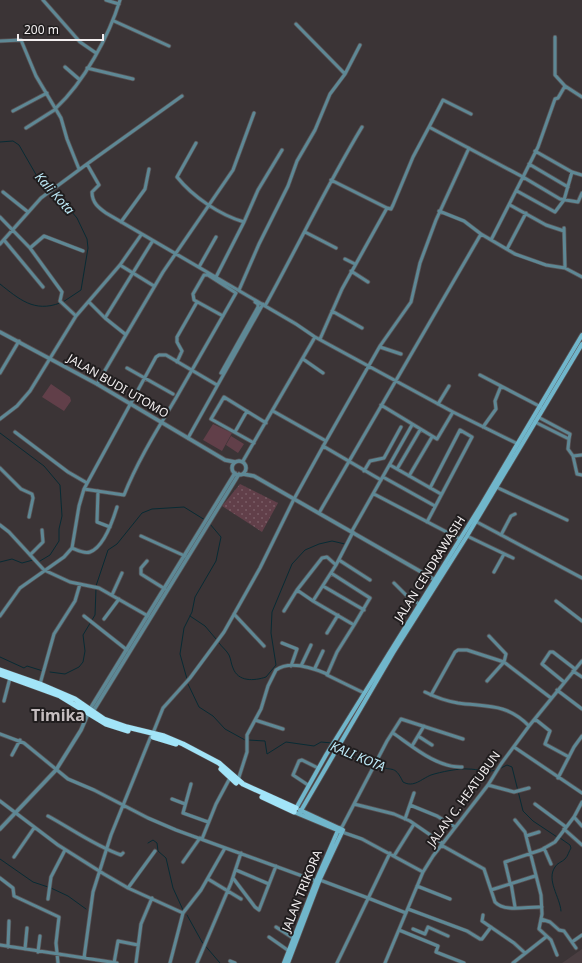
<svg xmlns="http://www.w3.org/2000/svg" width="582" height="963" font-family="'Noto Sans',sans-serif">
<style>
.built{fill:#4a3e41}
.grass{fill:url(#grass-dots)}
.park{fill:#613f49}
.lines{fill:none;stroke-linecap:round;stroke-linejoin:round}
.stream{stroke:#082b34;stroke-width:1}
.minor-casing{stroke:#585254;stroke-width:4.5}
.tertiary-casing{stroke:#585254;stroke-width:5}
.secondary-casing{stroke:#585254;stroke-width:5.5}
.trunk-casing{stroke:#585254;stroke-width:6}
.minor{stroke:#5e8895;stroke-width:3}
.tertiary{stroke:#5e8895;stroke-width:3.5}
.secondary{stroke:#70b6cb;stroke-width:4}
.trunk{stroke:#a2e4f8;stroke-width:5}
.labels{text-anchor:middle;stroke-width:4;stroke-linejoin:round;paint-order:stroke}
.street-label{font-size:12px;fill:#f3eff0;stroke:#201d1e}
.water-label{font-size:13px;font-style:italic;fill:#beeaf8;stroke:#201d1e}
.district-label{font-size:16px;font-weight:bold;fill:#c5bdbf;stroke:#201d1e}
</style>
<defs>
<pattern id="grass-dots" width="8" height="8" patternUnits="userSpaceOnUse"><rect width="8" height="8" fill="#613f49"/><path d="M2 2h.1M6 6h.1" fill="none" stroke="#785b64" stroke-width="1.8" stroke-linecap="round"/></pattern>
</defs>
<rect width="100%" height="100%" fill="#3b3436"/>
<path class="built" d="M582,949v14h-20l3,-2z"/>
<path class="grass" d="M240,484l38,19 -16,29 -40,-26z"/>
<path class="park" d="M51,384l19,13 1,4 -7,10 -22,-14z
M213,424l19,9 -10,18 -19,-11z
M231,436l13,8 -6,9 -12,-8z"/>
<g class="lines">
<path class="stream" d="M0,142l13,-1 6,4 19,33 23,21 16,19 10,21 1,9 -7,42 -18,12
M0,284c19,15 34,29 60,19
M0,433l44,33 16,19 2,31 -3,13v12l-9,14 -10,6
M0,562l12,-3 10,4 11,-3
M96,586l12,-36 9,-6 25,-31 10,-4 32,-2 21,13
M190,616l15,10 11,13
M219,643c3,4 8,8 10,12 2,4 2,9 4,13 5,14 21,13 33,9l10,-12 -5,-32 1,-21 20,-48 13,-14 14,-6 13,-3 13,3
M0,657l24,11 3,-2 16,5
M50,672l15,2 14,-7 4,-5 2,-11 -2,-16 12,-20 1,-26
M187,679l-7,-25 4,-26 8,-16 3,-15 21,-36 5,-24 -11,-13
M188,684l11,23 14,9 12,13 20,11
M248,740l17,1 2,13 19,-12 28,4 7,-4 11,1
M340,748l19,11 14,5
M376,765c16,8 18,-2 27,17 11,6 18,-3 28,-7 9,-3 29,-7 37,-6 10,0 19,4 28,1
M499,769l8,-4 5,2 11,44 10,10 24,16
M560,838l10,7 1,3c-2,3 -3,8 -6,11 -3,3 -8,4 -10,8 -9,13 5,30 6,44
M148,843l5,-3 4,3 1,8 8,7 7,30 10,22
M0,859l33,23 15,5
M51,888l17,8 18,13
M187,915l15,27 18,21"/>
<g class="minor-casing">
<path id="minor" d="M43,0l37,42 16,11
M106,0l13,4
M114,21l55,25
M296,24l49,50
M555,37v38l10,11 17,11
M0,41l21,-1 15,36 25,42 6,21 12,30
M65,67l15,13
M87,68l46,11
M565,86l-7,12 -3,1 -17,48 -15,30 37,22 18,3 4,-9
M56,108c28,-26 53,-72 64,-108
M13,111l34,-18
M471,114l-28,-14 -14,27 94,50 -32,63
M26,128l30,-19
M196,143l-19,34c16,20 43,38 67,45
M535,151l37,21 10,3
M87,164l95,-68
M529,164l39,23
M331,180l56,28
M517,191l38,21 9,-12 8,-28
M3,192l25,20
M510,205l36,20 18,6
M439,211l25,10 17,13
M0,217l30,31 32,44 -2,9 16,15
M121,222l24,-33 4,-20
M564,228l1,40
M305,232l31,16
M4,240l39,47
M0,244l41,-46 46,-34 12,21 -7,7c0,11 7,16 14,21l190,111 19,13 138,75 65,32
M30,248l14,-12 39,15
M507,249l19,-36
M345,259l10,5
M120,265l34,21
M199,267l17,-30
M351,271l17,11
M216,277l28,-55 14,-32 24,-40
M239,290l20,-46 29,-58 9,-25 18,-31 15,-36 15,-20 15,-29
M89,302l16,16
M265,306c33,-60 62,-121 97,-179
M332,311l30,17
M125,334l-20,-16 47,-76
M320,339l22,-50 45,-81 4,1 2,-4 20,-48 16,-30
M380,347l21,7
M303,359l20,14
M177,362l5,-11 -5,-9v-5l20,-35
M127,368l46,26
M0,373l19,-32
M221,373l37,-66v-3l-3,-2
M480,375l61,32
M97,384l66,-112 70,-102 21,-57
M438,404l11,-18
M381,405l56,34 16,-27
M273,411l53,30
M538,417l32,17 -1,5
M0,419l17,-13 13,-15 46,-75 44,-51 21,-30
M535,422l34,17 -1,10 5,7 4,18 5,1
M483,427l13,-18 -1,-8 6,-15
M15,432l53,40 19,11
M235,432l12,-21
M188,438l75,-134
M254,443l-43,-24 13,-22 42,26
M323,446l58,34
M573,456l9,-1
M243,461l72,-124
M390,465l51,29
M0,468l21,21 11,5 1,4 -4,19
M397,469l23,-39
M364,471l6,-10 14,-3 17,-31
M409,476l23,-39
M383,477l52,29
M496,487l71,33
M84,489l40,6c14,-35 33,-65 52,-97 20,-35 40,-70 60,-105l-28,-18h-4l-11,19 1,6 29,16
M98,491l-1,31 13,5
M374,494l86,45
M319,513l162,-279 34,20 31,11 19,3 17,9
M475,521l107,57
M427,522l45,-85 -12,-7 -30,58
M0,525l9,7 35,38 26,12 29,6 49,28
M352,531l60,-106
M353,532l-17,33 -23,36 41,24 -17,27 -10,23 37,18
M501,535l10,-19 4,-2
M141,536l44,20
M467,536l46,22
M72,548c5,2 12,6 18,4 14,-5 23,-32 27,-45
M30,555l13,-13 -1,-12
M339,560l31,20
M147,561l-6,7v6l24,15
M494,572l10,-18
M331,573l39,25 -16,27
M394,583l13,13 12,8
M323,586l41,24
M297,590l16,11
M112,595l10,-22
M556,601l26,20
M284,611l13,-21 25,-32 5,-1 9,8
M234,614l30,32
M0,616l20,-28 44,-31 8,-9 7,-42 5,-17 72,-132 3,-2h7l51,30
M84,616l43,34
M104,619l15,-20
M327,633l11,-18
M282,643l15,6 -6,17
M301,666l10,-21
M315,668l8,-17
M573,671l9,6
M487,681l17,-19 2,-8 -17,-18
M564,682l-22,-18 8,-12h3l22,17
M40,684l14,-50 21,-33 5,-17
M557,690l25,19
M425,692c10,5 21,9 33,11 28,4 49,0 71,23
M431,695l24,-43 3,-2h9l37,12 47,36
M4,701l6,-23
M535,719l15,12 -5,13 24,13
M255,720l28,9
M153,733l10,-25 27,-30 34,-46 36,-64 34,-69 32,-58 54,-95 31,-44 9,-39 16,-43 33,-72
M393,733c19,13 44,35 69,34
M0,734l24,9 44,36 26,11 54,28 28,12 140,51
M418,736l14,9
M412,746l12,-20
M514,747l68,46
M12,755l8,-15
M558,778l16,-31 8,-11
M238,780l9,-28v-17l14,-26 7,-23 8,-16c14,-10 37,-2 51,4
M191,784l-8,29 25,9
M308,785l-15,-10 6,-14 3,-1 16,8
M488,785l26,7 15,-4
M172,799l13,5
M0,801l58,44 46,29 24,14 55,25 -13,50
M354,804l40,10 16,7 32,22
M535,804l31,23
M410,805l27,11 18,11
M48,816c24,13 47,30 73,39l2,-2
M574,817l8,9
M405,819l9,-26
M515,820l10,12 16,63 1,19 -3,15 12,11 6,15
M339,828l3,-1 45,-86 14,-22 62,20
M564,829l18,16
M342,832l20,7 61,33
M526,836l13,-4
M202,839l14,-35 15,-28
M441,845l43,24 11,33c10,11 34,4 47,5
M544,848l7,16
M394,856l20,-32
M14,857l20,-29
M183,862l17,-24
M236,870l33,14
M0,878l13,10 1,8 45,21 -3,26 2,20
M233,878l22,29 4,3 17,-44
M208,879l33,20
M320,880l48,18
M510,883l-5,-21 36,-12 14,-8 19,-25 8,-15
M511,883l4,24
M417,886l33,13
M128,888l27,-37
M491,890l44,-14
M368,898l38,15
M48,899l3,-22 14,-27
M408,909l59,22 13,8h2l9,-12
M183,913l18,-23 24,-42
M483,915l-1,6 32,22 11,10
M541,919l9,3 9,8 5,1 12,17
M276,927l17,11
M413,929l12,5 3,-7 20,9
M399,930l39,16 -2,6 28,11
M269,937l20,14
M572,942l10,-7
M0,945l117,18
M8,947l1,-26
M25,949l2,-21
M38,952l2,-16
M84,958l9,-66 18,-57 40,-99
M230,961l5,2
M114,963l4,-22 20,4
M136,963l5,-39 11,-26
M197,963l34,-80 10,-30
M337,963l53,-110
M385,963l38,-91 10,-16 55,-71 13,-21 28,-38 53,-65
M513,963l33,-26"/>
</g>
<g class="tertiary-casing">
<path id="tertiary" d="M0,332l97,52 128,76 10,2
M232 468a7 7 0 1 1 14 0a7 7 0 1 1-14 0Z
M243,474l11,2 183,105
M92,713l147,-239
M0,829l56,-59 25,-40 9,-21 145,-236"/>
</g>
<g class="secondary-casing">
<path id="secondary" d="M299,814l94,-161 74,-117 115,-192
M342,832l-48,-20 32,-57 154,-248 102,-172
M284,963l32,-82 23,-53
M288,963l32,-84 23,-49 -43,-20"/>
</g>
<g class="trunk-casing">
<path id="trunk" d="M0,670l40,14 35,15 29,20 23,8 37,9 19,8 36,19 24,21 53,24
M0,674l60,22 46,28 22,7
M153,737l23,7
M221,769l15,14
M262,797l32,15"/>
</g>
<use href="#minor" class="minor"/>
<use href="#tertiary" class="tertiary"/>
<use href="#secondary" class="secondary"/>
<use href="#trunk" class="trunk"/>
</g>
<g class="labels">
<g class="street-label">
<text transform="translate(118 386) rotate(30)" y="4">JALAN BUDI UTOMO</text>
<text transform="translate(430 569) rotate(-58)" y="4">JALAN CENDRAWASIH</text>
<text transform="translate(464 799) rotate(-54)" y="4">JALAN C. HEATUBUN</text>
<text transform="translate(302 891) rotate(-68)" y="4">JALAN TRIKORA</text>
</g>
<g class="water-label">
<text transform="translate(55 193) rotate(48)" y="5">Kali Kota</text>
<text transform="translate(358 756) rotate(22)" y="5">KALI KOTA</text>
</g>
<g class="district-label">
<text x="58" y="721">Timika</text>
</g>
</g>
<path d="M18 34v6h85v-6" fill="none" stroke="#f3eff0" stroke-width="2"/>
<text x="24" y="34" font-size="12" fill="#f3eff0" stroke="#201d1e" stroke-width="3" paint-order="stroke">200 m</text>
</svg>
